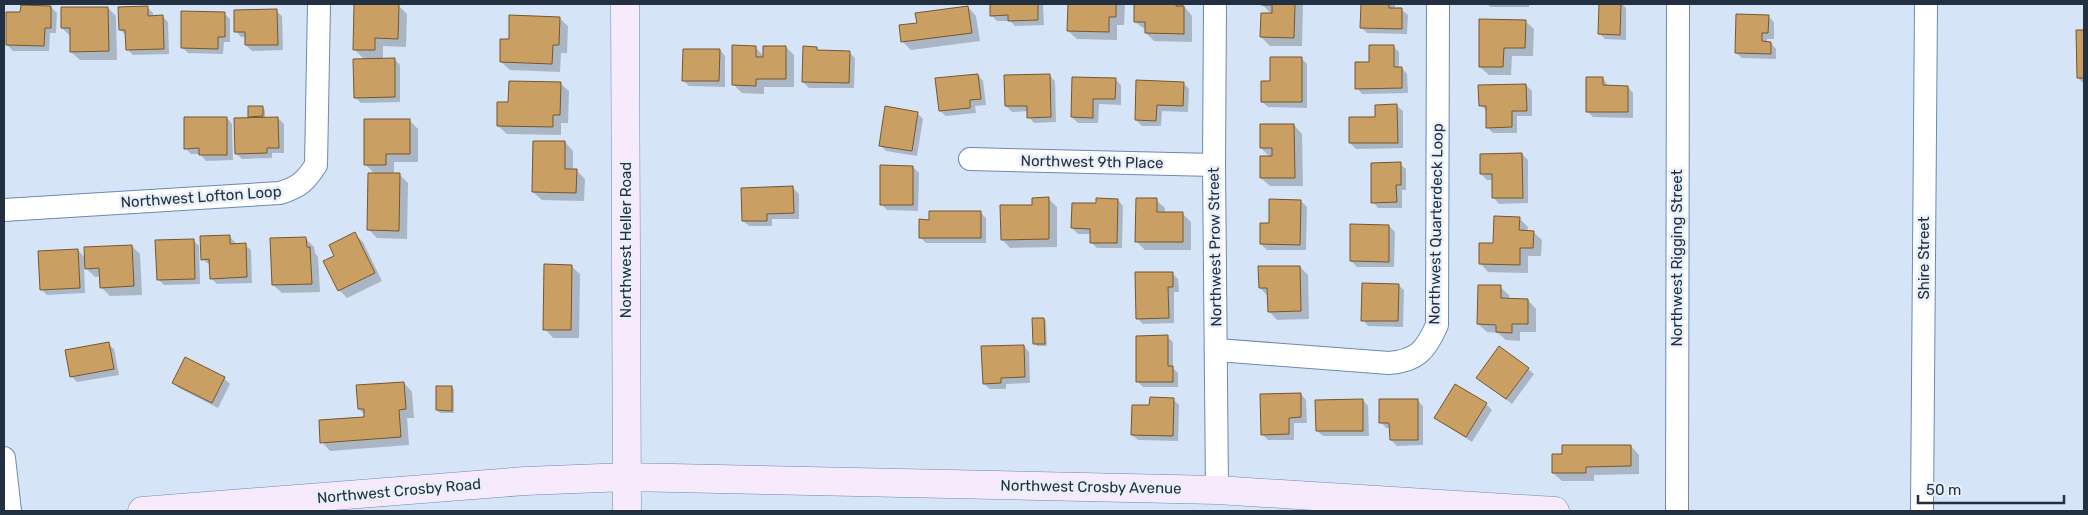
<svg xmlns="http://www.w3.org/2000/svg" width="2088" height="515" font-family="Rubik,sans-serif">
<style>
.shadow{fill:#0003}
.building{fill:#ca9f63;stroke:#775729}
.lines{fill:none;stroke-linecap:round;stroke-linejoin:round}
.street-casing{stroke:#698ab5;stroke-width:24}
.secondary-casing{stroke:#698ab5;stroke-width:29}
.street{stroke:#fff;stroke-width:22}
.secondary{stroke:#f7eafd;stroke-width:28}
.labels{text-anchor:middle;stroke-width:5;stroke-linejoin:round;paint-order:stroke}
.street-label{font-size:15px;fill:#223042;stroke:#e9f0fa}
</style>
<rect width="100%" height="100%" fill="#d6e4f7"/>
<path class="shadow" d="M516,4h50v1h-49z
M991,4h52l1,21 -29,1 -5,-5h-13l-6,-6z
M1069,4h56l-1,21h-7v15l-40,-1 -9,-8z
M1136,4h46l10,12v26l-38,-1 -8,-8v-3l-11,-8z
M1262,4h41l-1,42h-32l-9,-9 11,-22z
M1362,4h33v5l7,1 6,5 -1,19 -40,-1 -5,-5z
M1487,4h42v3h-39z
M1600,4h22l4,4v32l-21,-1 -6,-6z
M398,5l9,9 -1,33 -23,-1v13h11l6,6v37l-39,1 -6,-6 10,-37 -11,-11z
M51,7l6,6 -1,20h-6l-1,18h-36l-6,-6 15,-32z
M147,7l6,6v4h10l5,5 1,32 -36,1 -6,-6v-13l-7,-6z
M968,7l8,9 4,25 -69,9 -9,-9 16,-17z
M108,8l8,8 1,44h-37l-9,-8v-15l-9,-9z
M276,11l6,5 1,34 -31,1 -6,-6v-8h-5l-5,-6z
M224,13l6,6v23h-6l-1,12 -35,-1 -6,-6z
M1768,16l6,6v17h-7v4h4l5,6v10l-34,-1 -6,-5z
M559,18l9,8 -1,27h-6l-1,19 -50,-2 -9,-8z
M1525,21l9,8 -1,27h-21l-1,19h-22l-9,-8z
M2077,31h7v53l-6,-6z
M1393,46l6,6v16h3l5,6 1,19 -46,1 -5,-6 13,-25z
M755,47l9,9 22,-9 8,8v32h-30v7l-22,-1 -8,-8z
M816,48l4,3 29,1 6,6 -1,30h-45l-6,-6z
M720,50l5,6v31l-36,-1 -6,-6z
M1302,59l5,5v44l-39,-1 -6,-5 9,-19z
M978,75l5,6 3,24 -11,1 1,7 -30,3 -6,-5z
M1049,75l6,6 1,41 -22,1 -5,-6v-6l-17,1 -6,-6z
M1603,78l6,9h19l5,6v25l-40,-1 -6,-6z
M1115,79l6,6v20l-22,-1 -1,19h-20l-6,-6z
M560,83l9,8 -1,32h-7v12l-54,-1 -9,-8 12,-22z
M1183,83l6,6 -1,23 -26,-1 -1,15h-19l-6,-6z
M1526,85l6,6v25h-15v17h-24l-6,-6v-16l-7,-6z
M1397,106l6,5v37l-47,1 -6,-6 26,-25z
M262,107l3,3v9l13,-1 6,6v29h-12v5l-30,1 -6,-6 16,-34 -3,-3z
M917,113l6,6 -6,37 -31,-5 -6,-6z
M227,118l5,6 1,36 -27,1 -6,-7h-9l-6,-6z
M410,121l8,8v33h-24v12h5l9,9 -1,56 -30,-1 -9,-9 7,-55 -10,-10z
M1294,125l8,9 1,52h-33l-9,-8 10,-20 -10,-10z
M565,142l8,9v19h3l9,9 -1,22 -42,-1 -9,-8z
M1522,154l6,6v43l-29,1 -5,-6 -1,-18h-6l-6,-6z
M1400,164l6,5v21h-4v18h-24l-5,-6z
M913,167l6,6 -1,38 -31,-1 -6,-6z
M793,188l6,6v25h-27v7h-23l-6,-5z
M1048,198l9,9v40l-47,1 -8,-9 31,-33z
M1118,200l5,6 -1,42h-25l-6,-6v-8h-13l-6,-6 25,-23z
M1156,200l9,8v5h17l9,9v28h-46l-9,-9z
M1301,201l6,6 -1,43h-39l-6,-6 9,-20z
M980,212l6,6v25h-60l-6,-6 10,-16z
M1519,218l9,9 -1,5h6l9,8 -1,16h-13v17l-40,-1 -8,-9 14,-19z
M1389,226l6,6 -1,35h-37l-6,-6z
M355,234l8,8 19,39 -35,17 -8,-8 -3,-34z
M229,236l6,6v3h10l6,5 1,33 -35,1 -6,-6 -1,-13 -8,-6z
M306,239l8,8 1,6 3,4 2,35 -38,1 -9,-8z
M193,240l6,6 1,38 -36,1 -6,-6z
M132,246l8,8 2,41 -32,1 -9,-9v-11l-6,1 -11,-11 1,27 -38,2 -6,-6 37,-39 8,9z
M571,266l9,8 -1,64h-26l-8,-9z
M1300,267l8,8 1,44 -32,1 -8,-9 -1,-15 -8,-8z
M1172,273l6,6 1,13h-5v31l-31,1 -6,-6z
M1398,285l6,5 -1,37 -35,-1 -5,-6z
M1500,287l9,8v5h19l8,9v23h-16v9l-14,-1 -8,-7 -11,-1 -9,-8z
M1044,319l2,2 1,25h-10l-3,-3z
M1167,337l6,5v26l5,5v14h-35l-5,-5z
M108,344l6,5 5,26 -42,7 -5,-5z
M1024,346l5,6 1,31 -24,1v5h-16l-6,-5z
M1528,369l6,5 -22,30 -35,-26z
M224,378l6,6 -12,24 -39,-20 -6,-5z
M404,383l8,9 2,26h-7l2,27 -79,6 -8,-9 43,-24v-3l-6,-6z
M452,387l2,3v23h-14l-3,-3z
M1301,394l5,6 1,23h-13v17h-26l-6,-6z
M1173,399l6,6 -1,36 -40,-1 -6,-5 19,-28z
M1363,400l5,6 1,30h-46l-6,-5z
M1417,400l6,6v39l-26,1 -6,-6v-12h-5l-5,-6z
M1486,404l6,6 -20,32 -30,-19 -6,-5z
M1631,446l8,9v19l-45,1v6h-32l-9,-8 10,-18z"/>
<path class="building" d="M354,4h45l-1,35 -23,-1v12h-22z
M990,4h48v16l-30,1v-6l-18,1z
M1068,4h48v13h-7v15l-42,-1z
M1134,4h42v2h8v28l-39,-1v-11h-11z
M1261,4h34l-1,34 -34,-1 1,-24h11v-8h-11z
M1361,4h28v4h13v21l-42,-1z
M1599,4h22l-1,31 -22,-1z
M21,5l30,1v22h-6l-1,18 -38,-1v-33h14z
M148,6v10l15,-1 1,34 -38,1 -1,-20h-6l-1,-23z
M968,6l4,27 -71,9 -2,-17 18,-2 -2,-10z
M61,7h47l1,44 -39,1v-24h-9z
M277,9l1,36h-33v-13h-11v-22z
M181,11l44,1v25h-7v12l-37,-1z
M1736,14l33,1 -1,18h-6v8l9,1v12l-36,-1z
M509,15l51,2 -1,28h-6l-1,19 -52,-2v-23h9z
M1479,19l47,1 -1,28h-21l-1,19h-24z
M2076,30h8v48h-7z
M732,45l24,1v11h7v-11h23v33h-30v7l-24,-1z
M1369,45h25v22h8v21l-47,1v-27h14z
M803,46l14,1v3l33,1 -1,32 -47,-1z
M683,49h37l-1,32h-37z
M1270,57h32v45h-41v-21h9z
M395,58v39l-41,1 -1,-39z
M978,74l3,25 -11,1v8l-31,3 -4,-33z
M1050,74l1,43 -24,1v-12h-22l-1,-31z
M1072,77l44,1 -1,21h-22v19l-22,-1z
M1586,77h17v8l25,1v26h-42z
M1136,80l48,2 -1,24 -26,-1 -1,16 -21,-1z
M509,81l52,1 -1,33h-7v12l-56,-1v-24h11z
M1526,84l1,27h-15v16l-26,1v-22h-7l-1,-21z
M1397,104l1,39h-49v-26h26v-12z
M248,106h15v10l-15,1z
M885,106l33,6 -6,39 -33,-5z
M184,117h43v38h-28v-7l-15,1z
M278,117l1,31h-12v5l-32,1 -1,-36z
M364,119h46v35h-24v11h-22z
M1260,124h34l1,54h-35v-22h12v-8h-12z
M533,141h32v28h12l-1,24 -44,-1z
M1522,153l1,45h-31v-24h-12v-20z
M1401,162v23h-5l1,17 -26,1v-40z
M880,165l33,1v39h-33z
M368,173h32l-1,58 -32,-1z
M793,186l1,27 -27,1v7h-25l-1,-33z
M1049,197v42l-48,1 -1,-35h32v-7z
M1096,198l22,1 -1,44h-27v-14l-19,-1 1,-25h24z
M1136,198h21v14h26v30h-48z
M1269,199l32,1 -1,45 -40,-1v-21h9z
M929,211h52v27h-62v-19l10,1z
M1494,216l26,1 -1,13 15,1 -1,17h-13v17l-41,-1v-21h14z
M1350,224l39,1v37l-39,-1z
M355,232l20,41 -37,18 -15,-30 11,-5 -5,-11z
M230,235v9l16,-1 1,34 -37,2 -1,-20 -8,1 -1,-24z
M306,237l1,10h3l2,37 -40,1 -2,-47z
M194,239l1,40 -38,1 -2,-40z
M132,245l2,41 -34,2 -1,-20 -14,1 -1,-22z
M78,249l2,39 -40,2 -2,-39z
M544,264l28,1 -1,65h-28z
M1258,266h42l1,45 -33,1 -1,-24h-8z
M1135,272h38v15h-5l1,31 -33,1z
M1362,283l37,1 -1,37h-37z
M1478,285h23v13l27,1v25h-16v9l-16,-1v-7l-19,-1z
M1032,318h12l1,26h-12z
M1168,335v31h5v16h-37v-46z
M109,342l5,27 -44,8 -5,-27z
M1024,345l1,32 -24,1v5l-18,1 -2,-38z
M1499,346l30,22 -23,31 -30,-21z
M185,357l40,20 -13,26 -40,-20z
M404,382l2,27 -7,1 2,27 -81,6 -1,-23 45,-3v-8h-6l-2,-24z
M1455,384l32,19 -21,34 -32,-19z
M436,386h16v25l-16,-1z
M1301,393v24l-12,1v16l-28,1 -1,-41z
M1150,397l24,1 -1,38 -42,-1 1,-30h17z
M1363,399v32h-47l-1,-31z
M1379,399h39v41h-28l-1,-17h-10z
M1562,445h69v21l-45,1v6h-34v-19h10z"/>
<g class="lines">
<g class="street-casing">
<path id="street" d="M1215,4l-1,161 3,325
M970,159l244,6
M4,210l276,-17c19,-6 25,-11 36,-28l3,-161
M1217,350l172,13c28,-2 37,-13 48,-38l1,-321
M4,458l6,53
M1677,511l1,-507
M1922,511l4,-507"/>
</g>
<g class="secondary-casing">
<path id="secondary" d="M625,4l2,507
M142,511l383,-30 102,-4 590,13 338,21"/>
</g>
<use href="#street" class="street"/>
<use href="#secondary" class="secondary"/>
</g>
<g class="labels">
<g class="street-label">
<text transform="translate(1092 162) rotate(1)" y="5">Northwest 9th Place</text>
<text transform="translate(201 197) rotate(-4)" y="5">Northwest Lofton Loop</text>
<text transform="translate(1436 224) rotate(-89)" y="5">Northwest Quarterdeck Loop</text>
<text transform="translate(626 240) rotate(-90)" y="5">Northwest Heller Road</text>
<text transform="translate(1215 247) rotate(-91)" y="5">Northwest Prow Street</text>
<text transform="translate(1677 258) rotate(-90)" y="5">Northwest Rigging Street</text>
<text transform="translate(1924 258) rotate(-90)" y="5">Shire Street</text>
<text transform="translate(1091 487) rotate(1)" y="5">Northwest Crosby Avenue</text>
<text transform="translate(399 491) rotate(-5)" y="5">Northwest Crosby Road</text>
</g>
</g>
<rect width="2088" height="515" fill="none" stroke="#223042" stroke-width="10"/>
<path d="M1918 495v8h146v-8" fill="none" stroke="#223042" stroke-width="2.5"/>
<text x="1926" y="495" font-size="15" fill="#223042" stroke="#e9f0fa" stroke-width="4" paint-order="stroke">50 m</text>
</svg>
